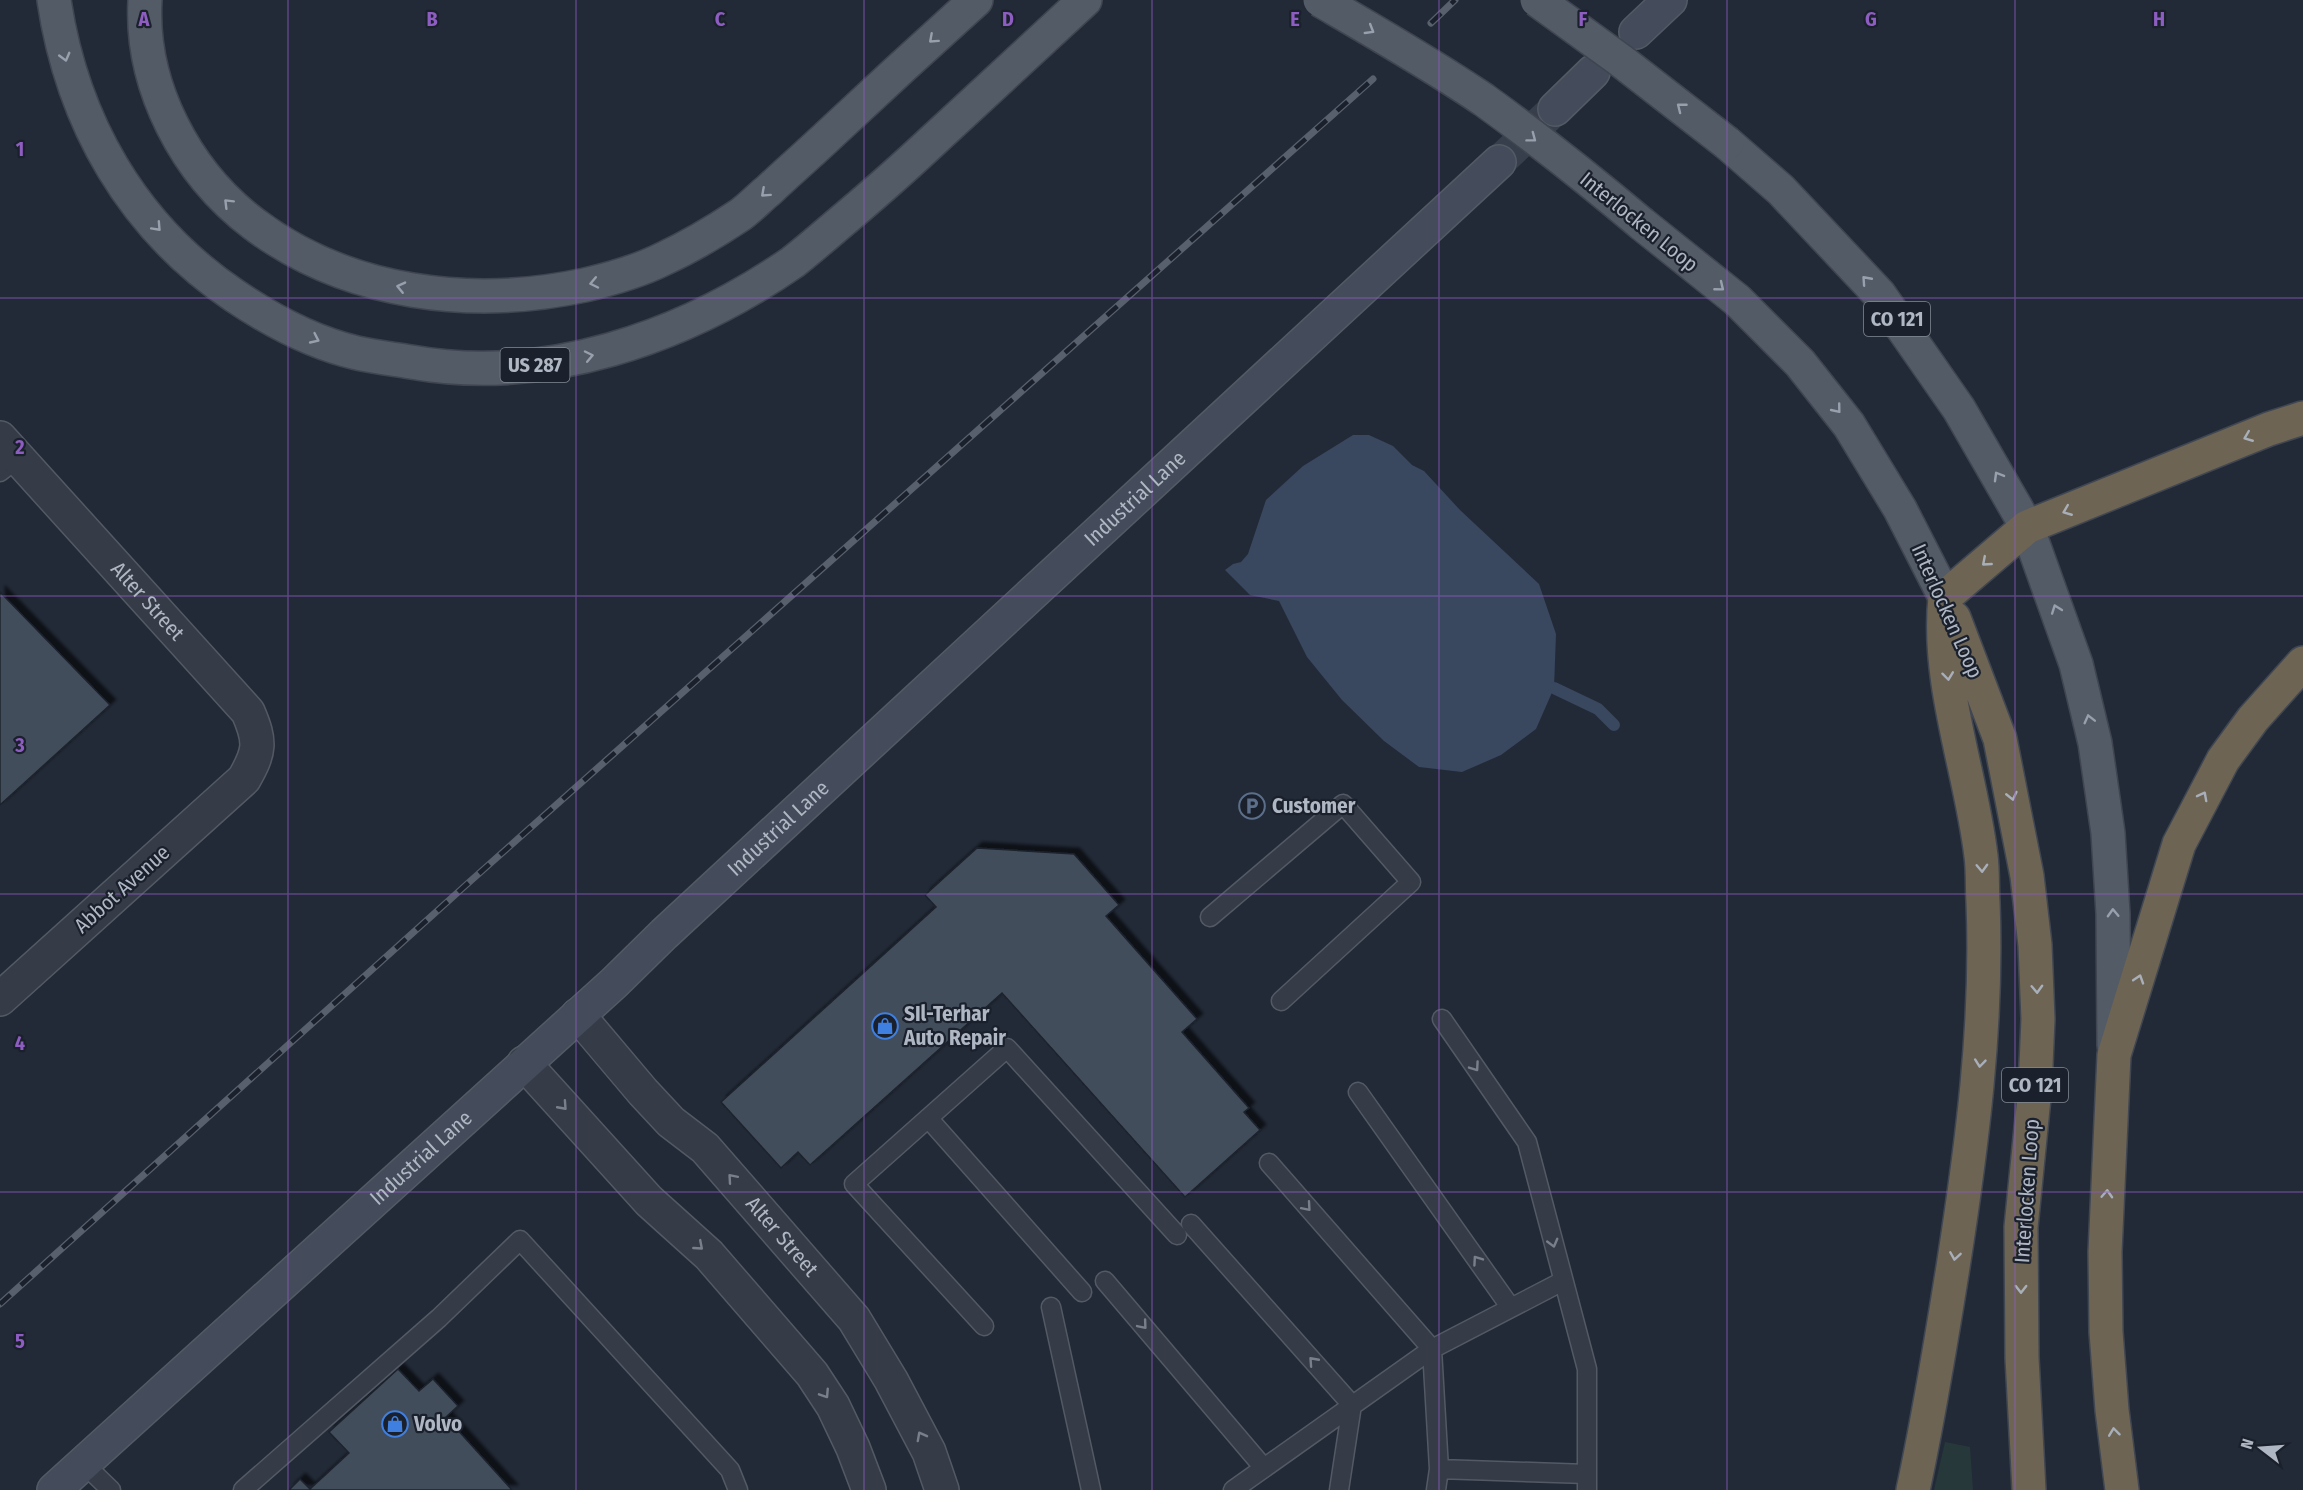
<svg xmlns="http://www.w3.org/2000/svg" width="2303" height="1490" font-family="'Fira Sans Condensed',sans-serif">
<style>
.green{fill:#27383a}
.water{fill:#39475f}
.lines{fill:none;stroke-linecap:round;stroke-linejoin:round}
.stream{stroke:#39475f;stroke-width:12}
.building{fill:#434d5b;stroke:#1d232e;stroke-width:1.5;filter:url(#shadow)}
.secondary-tunnel{stroke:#373f4c;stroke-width:33;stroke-dasharray:33 16;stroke-linecap:butt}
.lane-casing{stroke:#535a65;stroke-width:21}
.street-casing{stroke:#535a65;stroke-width:36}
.secondary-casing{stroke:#535a65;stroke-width:36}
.primary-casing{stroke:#3f4551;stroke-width:36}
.highway-casing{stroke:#404752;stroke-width:36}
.lane{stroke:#363c47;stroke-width:18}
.street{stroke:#363c47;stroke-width:33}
.secondary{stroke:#444b5a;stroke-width:33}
.primary{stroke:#535b67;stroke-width:33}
.highway{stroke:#6d6453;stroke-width:33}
.rail-casing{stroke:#58606e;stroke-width:7}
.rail{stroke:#1b212c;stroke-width:4.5;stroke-dasharray:14;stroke-linecap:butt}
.primary-bridge-casing{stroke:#3f4551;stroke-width:36;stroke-linecap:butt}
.primary-bridge{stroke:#535b67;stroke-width:33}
.oneway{stroke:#99a0ad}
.oneway2{stroke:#a9afb9}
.oneway3{stroke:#79808c}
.grid{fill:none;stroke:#8e5dc1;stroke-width:1.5;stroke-opacity:0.55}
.labels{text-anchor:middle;stroke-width:4.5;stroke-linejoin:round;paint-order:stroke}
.shield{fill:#1b212c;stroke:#838a96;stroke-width:1.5}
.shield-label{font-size:20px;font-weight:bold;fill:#b0b7c4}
.street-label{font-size:21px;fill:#b0b7c4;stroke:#1b212c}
.poi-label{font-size:21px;font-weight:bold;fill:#b0b7c4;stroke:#1b212c;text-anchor:start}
.grid-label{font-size:20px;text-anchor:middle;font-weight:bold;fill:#8e5dc1;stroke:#1b212c;stroke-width:4.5;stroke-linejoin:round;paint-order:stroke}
</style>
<defs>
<filter id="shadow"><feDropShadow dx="5.5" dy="-5.5" stdDeviation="1.5" flood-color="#0009"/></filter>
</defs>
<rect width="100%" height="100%" fill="#222a37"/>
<path class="green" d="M1945,1442l25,5 3,43h-39z"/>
<path class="water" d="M1353,435h16l24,11 19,19 12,6 36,39 79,74 17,50 -2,54 -18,41 -35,26 -39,17 -43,-5 -35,-26 -42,-41 -35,-43 -28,-56 -29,-6 -25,-25 8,-6 8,-2 7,-8 18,-54 37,-34z"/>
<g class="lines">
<path class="stream" d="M1554,688l44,21 16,16"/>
</g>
<path class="building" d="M0,592l110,113 -110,100z
M977,848l97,6 45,51 -13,11 91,103 -15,13 67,76 -5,4 16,18 -75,67 -183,-204 -192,172 -12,-13 -17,16 -60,-66 215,-195 -11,-12z
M398,1369l21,22 14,-12 25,27 -12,11 66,73h-223l11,-11 10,10 39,-36 -20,-21z"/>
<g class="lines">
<path class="secondary-tunnel" d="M1499,162l56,-53"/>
<g class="lane-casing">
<path id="lane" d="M0,472l18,-14
M1210,917l133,-113 68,78 -130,119
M1442,1019l85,123 60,227v121
M1358,1092l153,216
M928,1118l154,174
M1191,1224l161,181 -13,85
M1105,1281l159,187
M1051,1307l40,183
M984,1326l-130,-142 153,-136 170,187
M83,1463l28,27
M1439,1469l-7,-120 131,-68
M243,1490l196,-172 81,-78 210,230 8,20
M1233,1490l199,-141 -163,-186
M1436,1490l3,-21 148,5"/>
</g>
<g class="street-casing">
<g id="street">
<path id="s1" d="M0,438l248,274c13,30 12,39 -4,67l-244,220"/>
<path id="s2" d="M578,1015l65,77 28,30 34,26 149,171 37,61 38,72 13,38"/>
<path d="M524,1063l125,138 60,54 103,119 21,32 20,42 16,42"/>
</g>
</g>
<g class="secondary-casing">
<g id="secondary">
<path d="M1636,32l34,-32"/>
<path d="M1555,109l38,-37"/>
<path id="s3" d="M54,1490l560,-507 50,-49 835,-772"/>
</g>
</g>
<g class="primary-casing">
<path id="primary" d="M54,0c18,121 78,227 181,296 37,25 79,47 122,57 18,4 36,6 54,9 134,24 272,-24 382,-100 14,-11 28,-23 42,-35 31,-26 61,-52 91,-80 53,-49 106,-98 159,-147
M145,0c-5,86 41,173 109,224 94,71 219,85 331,61 26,-6 54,-14 78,-26 26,-12 53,-28 77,-44 10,-7 19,-17 29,-25 20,-19 41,-37 61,-56 48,-45 97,-90 146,-134
M1727,143l54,47 98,104 80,115 68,118 49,137 19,79 13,90 5,81 1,131
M1642,224l95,76 63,63 49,62 51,84 45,88"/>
</g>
<g class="highway-casing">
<path id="highway" d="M1954,618l46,121 27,137 8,69 3,74 -3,69 -14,139 1,131 7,132
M1913,1490c16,-74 28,-148 40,-223 19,-121 35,-243 30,-365 -1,-15 0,-31 -2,-46 -10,-85 -45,-172 -36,-259l82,-70 242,-98 34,-11
M2122,1490l-10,-80 -6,-78 -1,-80 9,-197 65,-211 44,-84 30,-41 50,-56"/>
</g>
<use href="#lane" class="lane"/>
<use href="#street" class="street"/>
<use href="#secondary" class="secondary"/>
<use href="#primary" class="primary"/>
<use href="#highway" class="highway"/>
<g class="rail-casing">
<path id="rail" d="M1431,23l24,-23
M0,1304l466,-419 907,-806"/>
</g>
<use href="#rail" class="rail"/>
<g class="primary-bridge-casing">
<path id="primary-bridge" d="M1320,0c55,32 111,64 164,100 54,39 107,81 158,124
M1537,0l83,60 107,83"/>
</g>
<use href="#primary-bridge" class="primary-bridge"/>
</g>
<defs><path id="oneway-chevron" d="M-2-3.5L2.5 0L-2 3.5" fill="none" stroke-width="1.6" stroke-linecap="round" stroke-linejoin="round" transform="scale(1.5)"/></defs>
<g class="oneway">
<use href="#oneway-chevron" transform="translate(1370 30) rotate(31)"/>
<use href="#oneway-chevron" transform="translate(933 39) rotate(138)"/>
<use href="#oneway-chevron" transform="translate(65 57) rotate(75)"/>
<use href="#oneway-chevron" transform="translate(1681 107) rotate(-142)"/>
<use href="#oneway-chevron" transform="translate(1532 138) rotate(37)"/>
<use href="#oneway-chevron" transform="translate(765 193) rotate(138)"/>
<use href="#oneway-chevron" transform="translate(228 203) rotate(-135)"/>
<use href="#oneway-chevron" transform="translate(157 227) rotate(47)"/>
<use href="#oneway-chevron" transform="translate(1866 280) rotate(-132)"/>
<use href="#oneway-chevron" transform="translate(594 283) rotate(168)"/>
<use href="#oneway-chevron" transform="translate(401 287) rotate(-167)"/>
<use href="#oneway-chevron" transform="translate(1720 287) rotate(39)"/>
<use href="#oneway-chevron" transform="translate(315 339) rotate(25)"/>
<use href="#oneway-chevron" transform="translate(589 356) rotate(-12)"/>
<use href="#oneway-chevron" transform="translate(1837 409) rotate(51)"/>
<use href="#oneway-chevron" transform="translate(1998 476) rotate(-120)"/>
<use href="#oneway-chevron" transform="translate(2056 609) rotate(-110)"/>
<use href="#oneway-chevron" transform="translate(2089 719) rotate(-104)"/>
<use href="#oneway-chevron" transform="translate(2113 913) rotate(-92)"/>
</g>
<g class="oneway2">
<use href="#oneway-chevron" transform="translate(2248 437) rotate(158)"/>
<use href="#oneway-chevron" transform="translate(2067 511) rotate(158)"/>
<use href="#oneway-chevron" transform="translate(1986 562) rotate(139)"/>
<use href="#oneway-chevron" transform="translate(1948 676) rotate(83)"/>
<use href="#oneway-chevron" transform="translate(2012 796) rotate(77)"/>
<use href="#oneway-chevron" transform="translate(2203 796) rotate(-62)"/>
<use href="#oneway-chevron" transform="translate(1982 868) rotate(88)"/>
<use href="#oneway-chevron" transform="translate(2139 979) rotate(-72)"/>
<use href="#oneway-chevron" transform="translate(2037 989) rotate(88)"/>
<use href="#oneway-chevron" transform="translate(1980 1063) rotate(96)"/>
<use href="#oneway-chevron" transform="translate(2107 1194) rotate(-87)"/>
<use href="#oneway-chevron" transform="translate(1955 1256) rotate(99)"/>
<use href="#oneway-chevron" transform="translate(2021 1289) rotate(90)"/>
<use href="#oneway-chevron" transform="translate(2114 1432) rotate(-97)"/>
</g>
<g class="oneway3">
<use href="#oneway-chevron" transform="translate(1475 1067) rotate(55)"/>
<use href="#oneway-chevron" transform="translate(563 1106) rotate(48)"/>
<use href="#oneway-chevron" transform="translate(732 1178) rotate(-131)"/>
<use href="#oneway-chevron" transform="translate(1307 1207) rotate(49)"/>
<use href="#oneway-chevron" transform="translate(1553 1243) rotate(75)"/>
<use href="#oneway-chevron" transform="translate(699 1246) rotate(41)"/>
<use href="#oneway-chevron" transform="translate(1477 1260) rotate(-125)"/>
<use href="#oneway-chevron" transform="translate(1143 1325) rotate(50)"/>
<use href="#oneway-chevron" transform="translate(1313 1361) rotate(-132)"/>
<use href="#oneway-chevron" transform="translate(825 1394) rotate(57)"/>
<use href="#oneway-chevron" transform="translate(921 1436) rotate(-118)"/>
</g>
<path class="grid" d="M288,0v1490M576,0v1490M864,0v1490M1152,0v1490M1439,0v1490M1727,0v1490M2015,0v1490M0,298h2303M0,596h2303M0,894h2303M0,1192h2303"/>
<defs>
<g id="parking-ring" transform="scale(1.35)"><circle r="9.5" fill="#1b212c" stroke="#5c6f8a" stroke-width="1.5"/><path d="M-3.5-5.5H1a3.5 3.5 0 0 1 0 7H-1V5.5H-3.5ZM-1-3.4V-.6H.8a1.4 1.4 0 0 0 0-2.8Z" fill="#5c6f8a"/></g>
<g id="shop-ring" transform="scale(1.35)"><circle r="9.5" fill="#1b212c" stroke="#3f7fe0" stroke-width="1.5"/><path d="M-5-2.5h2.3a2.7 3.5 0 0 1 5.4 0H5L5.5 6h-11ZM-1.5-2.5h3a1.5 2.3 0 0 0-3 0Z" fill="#3f7fe0"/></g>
</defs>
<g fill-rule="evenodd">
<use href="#parking-ring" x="1252" y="806"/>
<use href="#shop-ring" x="885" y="1026"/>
<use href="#shop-ring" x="395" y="1424"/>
</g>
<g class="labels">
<g class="shield">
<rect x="1864" y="302" width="66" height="34" rx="4.5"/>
<rect x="500.5" y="348" width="69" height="34" rx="4.5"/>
<rect x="2002" y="1068" width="66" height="34" rx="4.5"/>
</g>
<g class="shield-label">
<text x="1897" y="326">CO 121</text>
<text x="535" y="372">US 287</text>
<text x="2035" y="1092">CO 121</text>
</g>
<g class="street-label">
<text transform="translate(1639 222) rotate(39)" y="7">Interlocken Loop</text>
<text dy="7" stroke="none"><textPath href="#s3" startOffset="1467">Industrial Lane</textPath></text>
<text dy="7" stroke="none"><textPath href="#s1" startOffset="220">Alter Street</textPath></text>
<text transform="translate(1947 611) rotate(66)" y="7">Interlocken Loop</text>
<text dy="7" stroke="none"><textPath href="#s3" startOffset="981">Industrial Lane</textPath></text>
<text transform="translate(122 889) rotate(-42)" y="7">Abbot Avenue</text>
<text dy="7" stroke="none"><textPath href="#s3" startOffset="495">Industrial Lane</textPath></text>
<text transform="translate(2027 1191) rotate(-86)" y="7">Interlocken Loop</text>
<text dy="7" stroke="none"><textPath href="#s2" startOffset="302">Alter Street</textPath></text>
</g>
<g class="poi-label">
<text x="1272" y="813">Customer</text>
<text x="904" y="1021">SIl-Terhar<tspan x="904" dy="24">Auto Repair</tspan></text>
<text x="414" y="1431">Volvo</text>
</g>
</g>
<g class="grid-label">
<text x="144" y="26">A</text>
<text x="432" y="26">B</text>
<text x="720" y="26">C</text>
<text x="1008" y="26">D</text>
<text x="1295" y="26">E</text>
<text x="1583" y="26">F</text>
<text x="1871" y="26">G</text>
<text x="2159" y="26">H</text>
<text x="20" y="156">1</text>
<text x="20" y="454">2</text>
<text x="20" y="752">3</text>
<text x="20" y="1050">4</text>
<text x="20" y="1348">5</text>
</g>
<g transform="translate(2261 1448) rotate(287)" stroke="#1b212c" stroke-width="4.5" paint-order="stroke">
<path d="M0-4.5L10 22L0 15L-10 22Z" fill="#b0b7c4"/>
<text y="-9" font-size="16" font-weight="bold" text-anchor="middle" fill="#b0b7c4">N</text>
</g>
</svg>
